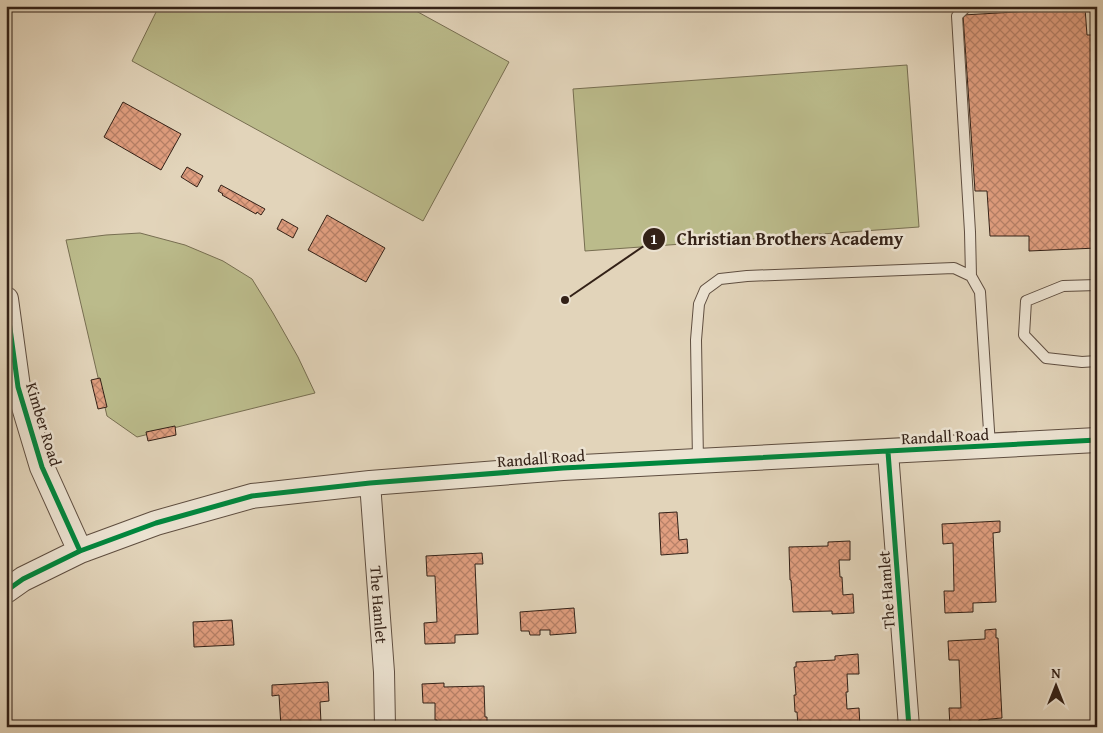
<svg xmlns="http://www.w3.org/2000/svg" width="1103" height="733" font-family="'Gentium Book Plus',serif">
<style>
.green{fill:#bbbb8b;stroke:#776e51}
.building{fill:url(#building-cross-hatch);stroke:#332117}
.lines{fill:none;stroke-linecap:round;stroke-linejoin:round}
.service-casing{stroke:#5f4e40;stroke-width:12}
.minor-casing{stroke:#5f4e40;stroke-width:22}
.tertiary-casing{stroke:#5f4e40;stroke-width:26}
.service{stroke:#ece3d2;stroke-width:10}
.minor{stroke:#ece3d2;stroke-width:20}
.tertiary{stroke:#ece3d2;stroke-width:24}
.cycleway-casing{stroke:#ece3d2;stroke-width:8}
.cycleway{stroke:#00873e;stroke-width:5}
.labels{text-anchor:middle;stroke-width:5;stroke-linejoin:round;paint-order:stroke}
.street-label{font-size:16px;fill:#332117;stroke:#ece3d2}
.leader{fill:none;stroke:#332117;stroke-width:2}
.callout-dot{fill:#332117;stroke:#ece3d2;stroke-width:2}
.mark-label{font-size:15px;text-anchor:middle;font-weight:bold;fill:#fff}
.callout-label{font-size:18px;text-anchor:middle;font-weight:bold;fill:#332117;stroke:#ece3d2;stroke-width:5;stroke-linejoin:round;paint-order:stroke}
</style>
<defs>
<pattern id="building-cross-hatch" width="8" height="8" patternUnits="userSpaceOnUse" patternTransform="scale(1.25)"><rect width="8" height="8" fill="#e19f80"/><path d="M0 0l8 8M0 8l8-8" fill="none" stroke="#b78168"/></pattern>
</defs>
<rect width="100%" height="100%" fill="#e2d4ba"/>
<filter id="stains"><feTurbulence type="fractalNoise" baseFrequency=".004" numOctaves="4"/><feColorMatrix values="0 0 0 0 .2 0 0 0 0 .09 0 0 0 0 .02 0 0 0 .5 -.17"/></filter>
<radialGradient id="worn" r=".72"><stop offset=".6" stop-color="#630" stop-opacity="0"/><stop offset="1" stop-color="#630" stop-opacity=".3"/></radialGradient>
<path class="green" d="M159,6h248l102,56 -86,159 -291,-160z
M907,65l12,162 -334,24 -12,-162z
M140,233l45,12 38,16 29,18 21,34 25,44 17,36 -178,44 -30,-21 -41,-176 40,-5z"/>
<path class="building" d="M1085,8l2,27h10v213l-68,3v-15h-39l-3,-45h-12l-12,-176z
M123,102l58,32 -20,36 -57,-33z
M187,167l16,9 -6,11 -16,-10z
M221,185l44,24 -4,6 -4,-3 -1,2 -34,-19 1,-1 -5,-3z
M327,215l58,33 -19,34 -58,-32z
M282,219l16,9 -5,10 -16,-9z
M100,378l7,29 -9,2 -7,-29z
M175,426l1,9 -28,6 -2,-9z
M677,512l2,28 8,-1 1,14 -27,2 -2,-42z
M1000,521v11l-7,1 3,69 -23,1v9l-28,1 -1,-22h10l-1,-48 -10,1 -1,-20z
M850,541v19h-11l1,17h2l1,18 10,-1 1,19 -22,1v-3l-39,1 -2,-32h-1l-1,-33 39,-1v-4z
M482,553l1,11h-8l3,70 -23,1v8l-30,1 -1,-21 13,-1 -2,-46h-8l-1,-20z
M574,608l2,25 -26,2v-5h-10v5h-10l-1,-4h-8l-1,-19z
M232,620l2,25 -40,2 -1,-25z
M996,629v9h2l4,80 -23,2v7h-29l-1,-19h12l-2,-48h-10l-1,-19 37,-2v-9z
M858,654l1,20h-12l1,18h-2l1,17 12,-1 1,19h-22v-2l-40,2 -1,-15h-2l-1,-17h2l-2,-28h2v-5l39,-2v-4z
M328,682l1,19 -9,1 1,21h-3v4h-37l-2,-32 -7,1v-11z
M444,683v4l40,-1 1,31h2v10h-50v-7h-2v-17h-12l-1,-19z"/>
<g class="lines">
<g class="service-casing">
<path id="service" d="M967,6l-10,10 13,216 1,44
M1097,285l-34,1 -37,15 -2,34 22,23 36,4 15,-1
M698,461l-2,-121 3,-36 6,-14 15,-11 27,-3 207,-8 17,8 9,16 10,154"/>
</g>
<g class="minor-casing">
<g id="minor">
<path d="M888,452l21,275"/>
<path id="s1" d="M370,483l14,189 1,55"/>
</g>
</g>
<g class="tertiary-casing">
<path id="tertiary" d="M6,299l12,88 24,80 38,84
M6,591l17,-12 57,-28 76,-28 96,-27 118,-13 193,-15 534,-28"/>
</g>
<use href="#service" class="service"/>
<use href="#minor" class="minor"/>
<use href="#tertiary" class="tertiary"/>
<g class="cycleway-casing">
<path id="cycleway" d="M6,299l12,88 24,80 38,84
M888,452l21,275
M6,591l17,-12 57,-28 76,-28 96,-27 118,-13 193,-15 534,-28"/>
</g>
<use href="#cycleway" class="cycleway"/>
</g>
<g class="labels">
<g class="street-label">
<text transform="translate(44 424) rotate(73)" y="6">Kimber Road</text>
<text transform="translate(945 436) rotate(-3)" y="6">Randall Road</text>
<text transform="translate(541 458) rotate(-4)" y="6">Randall Road</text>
<text transform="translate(886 590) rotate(-94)" y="6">The Hamlet</text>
<text dy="6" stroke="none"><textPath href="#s1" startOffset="122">The Hamlet</textPath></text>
</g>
</g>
<path class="leader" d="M565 300L654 239"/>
<g class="callout-dot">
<circle cx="565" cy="300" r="5"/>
<circle cx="654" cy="239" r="12"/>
</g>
<g class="mark-label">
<text x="654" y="244">1</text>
</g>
<g class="callout-label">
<text x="790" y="245">Christian Brothers Academy</text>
</g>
<rect width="1103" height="733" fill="none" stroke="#e2d4ba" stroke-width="25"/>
<rect x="8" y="8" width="1088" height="718" fill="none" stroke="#332117" stroke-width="2.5"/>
<rect x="12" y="12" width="1078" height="708" fill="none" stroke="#332117"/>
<g transform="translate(1056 686)" stroke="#ece3d2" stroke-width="4" paint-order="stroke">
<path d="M0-4L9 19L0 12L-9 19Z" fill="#332117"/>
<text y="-8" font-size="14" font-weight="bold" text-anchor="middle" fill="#332117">N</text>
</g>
<rect width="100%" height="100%" filter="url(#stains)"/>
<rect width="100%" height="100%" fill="url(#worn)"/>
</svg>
